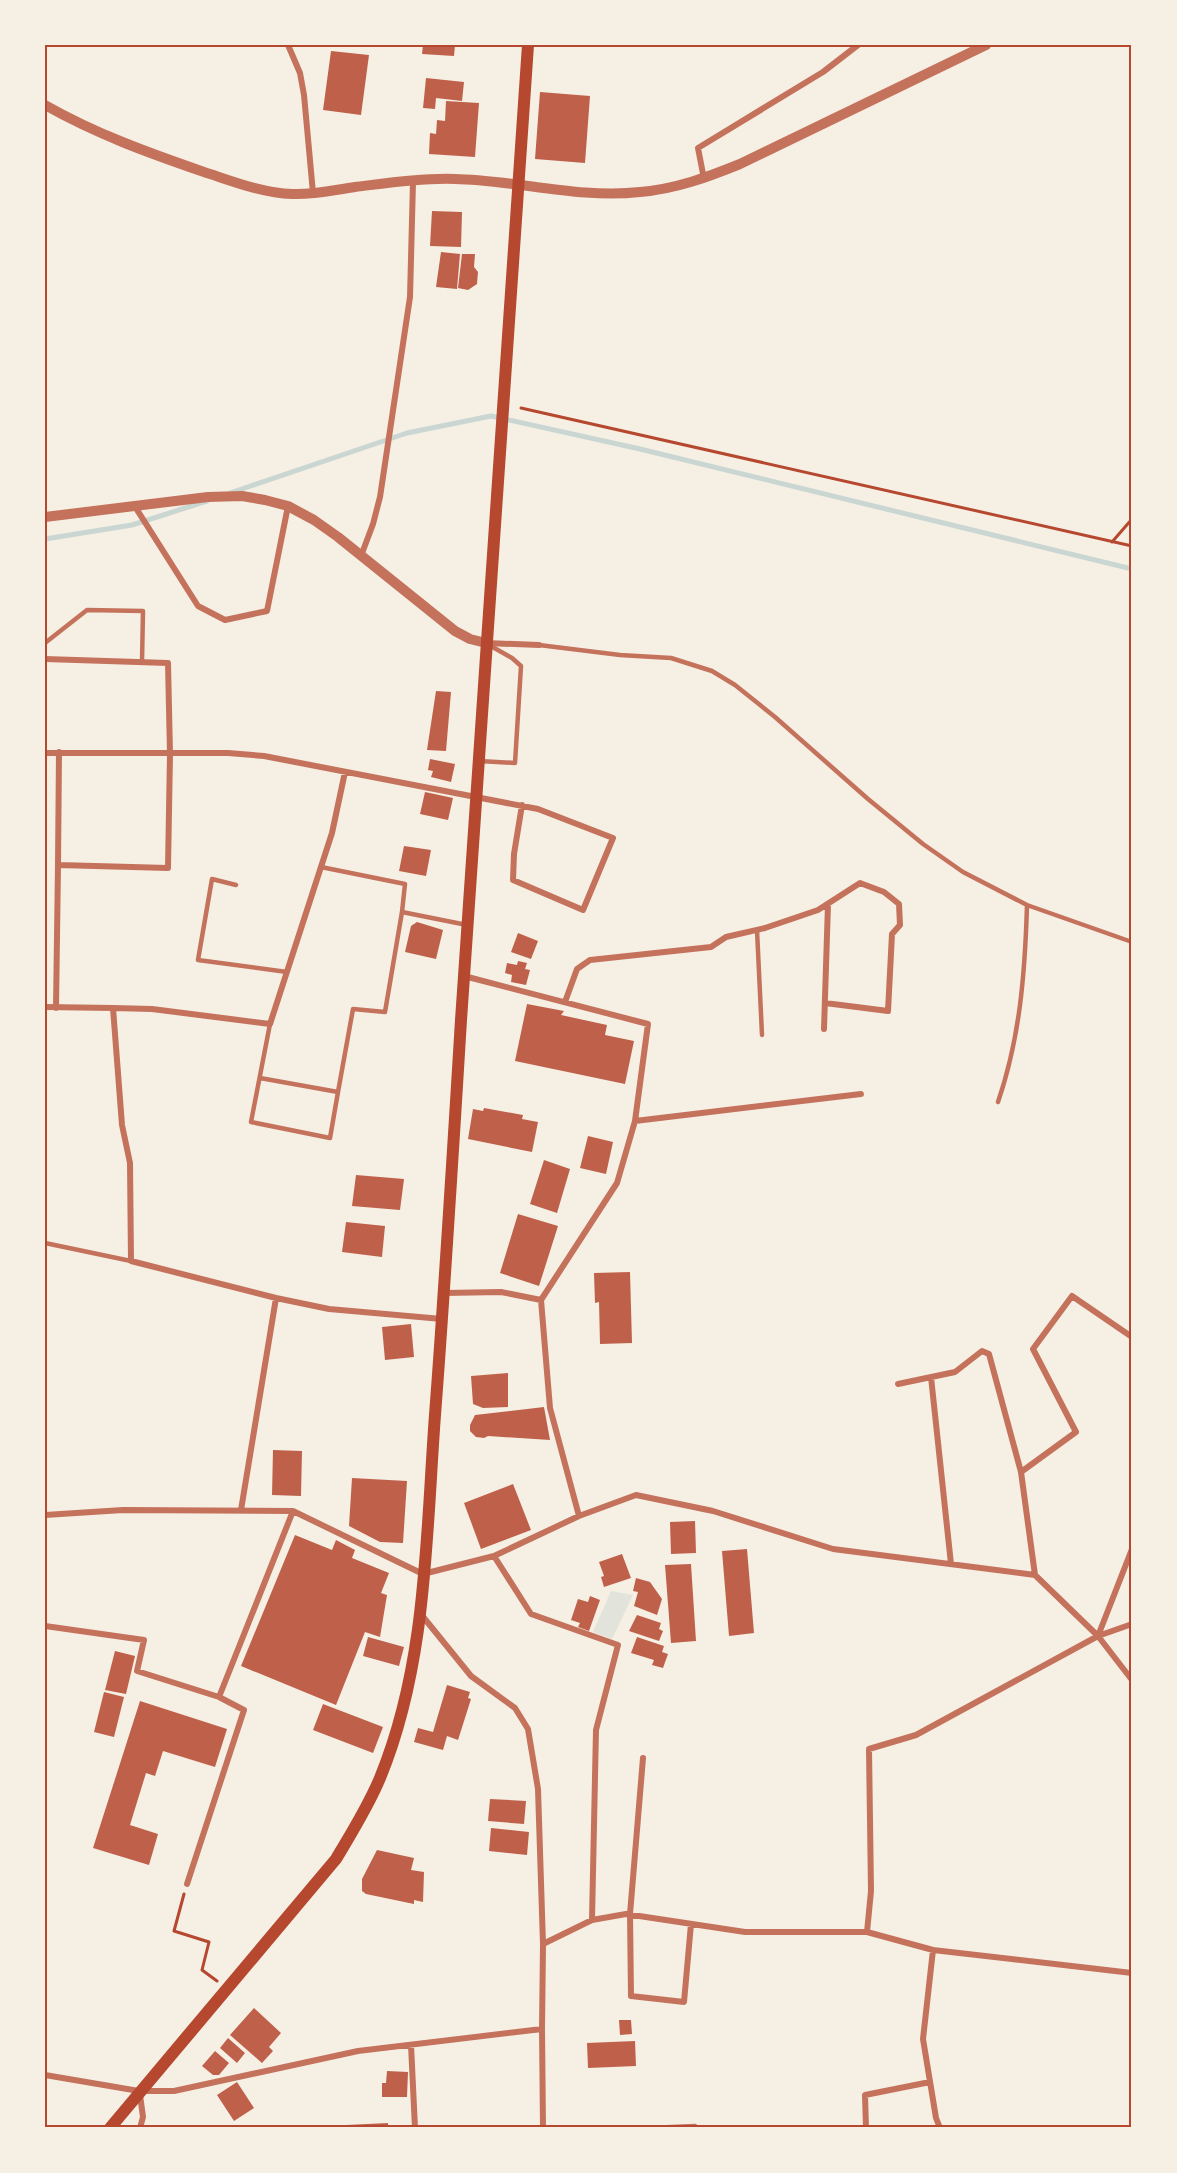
<svg xmlns="http://www.w3.org/2000/svg" width="1177" height="2173" font-family="Raleway,sans-serif">
<style>
.green{fill:#e2e4dc}
.lines{fill:none;stroke-linecap:round;stroke-linejoin:round}
.stream{stroke:#c9d6d2;stroke-width:5}
.building{fill:#bf614a}
.path{stroke:#b5482f;stroke-width:3}
.service{stroke:#c5725c;stroke-width:4.5}
.minor{stroke:#c5725c;stroke-width:6}
.tertiary{stroke:#c5725c;stroke-width:10}
.secondary{stroke:#b5482f;stroke-width:12}
.neatline{fill:none;stroke:#b5482f;stroke-width:2}
</style>
<rect width="100%" height="100%" fill="#f6efe4"/>
<path class="green" d="M611,1591l22,4 -21,44 -19,-7z"/>
<g class="lines">
<path class="stream" d="M230,493l177,-60 84,-17 149,33 492,120
M45,539l87,-14 75,-24"/>
</g>
<path class="building" d="M423,45h32l-1,11 -32,-2z
M331,51l38,4 -8,60 -38,-5z
M426,78l38,4 -2,19 -26,-3 -1,11 -12,-1z
M540,92l50,4 -5,67 -50,-4z
M446,101l33,2 -4,54 -46,-3 1,-21 6,1 1,-14 8,1z
M432,211l30,1 -1,35 -31,-1z
M441,252l19,2 -3,35 -21,-2z
M462,254h13l-1,13 4,5 -1,12 -9,6 -10,-2z
M436,691l15,1 -5,59 -19,-1z
M430,759l25,5 -4,18 -20,-5 2,-6 -5,-1z
M425,792l28,6 -5,22 -28,-6z
M404,846l27,4 -5,26 -27,-5z
M417,922l26,8 -7,29 -31,-7 6,-26z
M518,933l20,8 -7,18 -20,-7z
M518,961l9,2 -2,6 5,1 -4,15 -15,-3 1,-7 -7,-2 2,-10 10,2z
M527,1004l37,7 -3,4 46,10 -2,10 29,6 -9,43 -110,-23z
M484,1108l39,7 -1,4 16,3 -6,30 -64,-13 5,-30 10,2z
M588,1136l25,6 -7,32 -26,-6z
M544,1160l26,9 -13,44 -27,-9z
M356,1175l48,4 -4,31 -48,-4z
M518,1214l40,12 -19,60 -39,-13z
M346,1222l39,4 -3,31 -40,-5z
M630,1272l2,71 -32,1 -1,-42 -4,1 -1,-30z
M411,1324l3,33 -29,3 -3,-33z
M508,1373v34l-25,1 -10,-4 -2,-28z
M544,1407l6,33 -62,-4 -4,2 -8,-1 -6,-6v-6l5,-10z
M273,1450l29,1 -1,45 -29,-1z
M352,1478l55,3 -4,62 -23,-1 -31,-16z
M513,1484l18,46 -50,19 -17,-46z
M695,1521l1,32 -25,1 -1,-32z
M295,1535l37,15 4,-10 19,10 -3,8 37,15 -8,20 6,2 -7,42 -15,-5 -29,73 -95,-39z
M747,1549l7,84 -25,3 -7,-85z
M622,1554l9,24 -27,9 -3,-10 3,-1 -5,-14z
M691,1564l5,77 -25,2 -6,-78z
M636,1578l14,4 12,17 -5,16 -23,-9 4,-14 -5,-1z
M590,1596l10,4 -11,31 -11,-4 2,-4 -9,-3 7,-21 10,3z
M637,1615l24,8 -2,6 4,2 -4,10 -30,-10z
M368,1637l36,10 -5,19 -36,-10z
M637,1637l27,9 -2,6 6,2 -5,14 -11,-3 2,-5 -23,-7z
M115,1651l20,5 -9,38 -21,-4z
M447,1685l23,7 -2,6 3,1 -13,41 -11,-4 -4,14 -29,-8 4,-14 15,4z
M104,1692l20,5 -10,40 -20,-5z
M140,1701l87,28 -12,38 -52,-16 -8,25 -9,-3 -16,52 28,9 -9,31 -56,-17z
M323,1704l60,23 -10,26 -60,-23z
M490,1799l36,2 -2,23 -36,-3z
M491,1828l38,4 -2,23 -38,-4z
M377,1850l37,8 -3,12 13,2 -1,30 -9,-2v4l-48,-10 -4,-3v-12z
M254,2008l27,25 -12,14 4,4 -11,12 -32,-28z
M619,2020h12l1,14 -12,1z
M228,2038l17,15 -8,10 -17,-15z
M635,2041l1,25 -48,2 -1,-25z
M215,2051l14,12 -10,12h-6l-11,-9z
M387,2071l21,1 -1,25h-25v-14h4z
M237,2082l17,26 -20,13 -17,-26z
M388,2123v5h-42v-3z"/>
<g class="lines">
<path class="path" d="M521,408l611,138
M1112,542l20,-23
M184,1894l-10,37 35,11 -7,28 15,11"/>
<path class="service" d="M45,643l42,-33 56,1 -1,51
M539,645l81,10 51,3 41,13 23,14 40,32 93,82 55,45 40,28 64,33 105,37
M479,761l36,2 6,-97 -9,-8 -23,-13
M321,867l84,17 -3,28 65,13
M236,885l-24,-6 -14,81 89,12
M757,930l5,105
M260,1078l78,14 -8,46 -79,-16 19,-98
M338,1092l15,-83 32,3 17,-100
M998,1102c22,-64 27,-129 29,-197
M45,1243l86,18
M649,2128l46,-2 1,2"/>
<path class="minor" d="M288,45l12,28 4,22 9,98
M704,179l-6,-31 125,-76 35,-27
M134,505l64,101 27,14 42,-9 21,-105
M361,556l12,-32 7,-27 30,-200 3,-115
M486,643l53,2
M45,659l123,4 2,91 -2,114 -110,-3 -2,143
M45,753h183l36,3 274,53 75,29 -30,72 -70,-30 1,-26 8,-49
M58,865l1,-113
M464,976l184,48 -13,97
M565,1002l12,-33 13,-9 121,-13 15,-10 39,-9 53,-18 42,-27 24,9 15,12 1,21 -8,9 -4,77 -63,-8
M45,1007l68,1 9,117 8,38 1,98 145,37 53,11 113,10
M113,1008l39,1 118,15 62,-191 13,-61
M824,1029l4,-125
M444,1293l57,-1 40,8
M931,1377l20,187
M898,1384l57,-12 27,-21 7,3 32,118 14,103
M1021,1472l55,-40 -43,-83 39,-53 60,41
M241,1510l35,-212
M45,1515l78,-5 170,1 130,63 71,-18 85,-40 57,-21 77,16 120,38 202,26 63,61 34,44
M579,1516l-29,-108 -9,-108 76,-117 18,-62 226,-27
M494,1556l37,58 87,31 -22,85 -4,190
M420,1613l51,63 44,32 13,21 10,60 5,155 -1,85 1,99
M45,1626l99,14 -7,31 82,26 74,-186
M1098,1636l34,-12
M643,1758l-13,156 1,82 53,6 7,-78
M187,1884l57,-174 -25,-13
M867,1932l4,-41 -2,-142 47,-14 182,-99 34,-87
M543,1944l49,-24 34,-6 119,18h122l66,18 199,23
M933,1950l-10,89 13,79 4,10
M411,2045l4,83
M45,2075l94,16h35l184,-40 184,-22
M140,2128l3,-11 -3,-22
M866,2128l-1,-33 65,-13"/>
<path class="tertiary" d="M45,105c51,29 104,48 159,67 28,9 58,21 88,22 21,1 42,-4 63,-7 33,-4 67,-9 100,-8 61,1 124,20 185,13 36,-3 68,-15 100,-28l246,-119
M45,517l163,-20 34,-1 23,4 23,6 26,14 24,17 117,94 15,8 16,4"/>
<path class="secondary" d="M110,2128l226,-269c16,-27 32,-52 44,-81 47,-114 46,-242 55,-363 10,-131 18,-263 26,-395 21,-325 44,-650 67,-975"/>
</g>
<rect width="1177" height="2173" fill="none" stroke="#f6efe4" stroke-width="93"/>
<rect x="46" y="46" width="1084" height="2080" class="neatline"/>
</svg>
